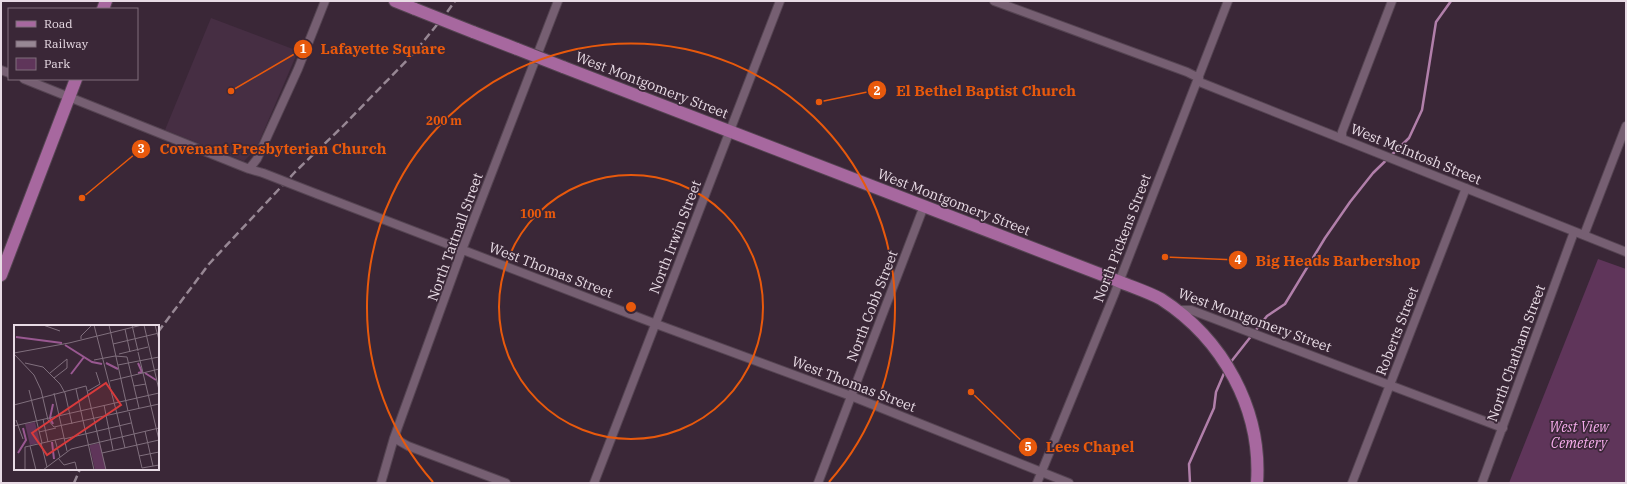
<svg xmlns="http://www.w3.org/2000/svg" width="1627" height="484" font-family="'IBM Plex Serif',serif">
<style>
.built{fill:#462e43}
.green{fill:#5f355a}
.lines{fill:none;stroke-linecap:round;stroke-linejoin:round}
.stream{stroke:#b17faa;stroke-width:2.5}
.minor-casing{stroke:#554452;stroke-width:10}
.primary-casing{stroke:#554452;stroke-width:14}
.minor{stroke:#765f72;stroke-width:8}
.primary{stroke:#a7689f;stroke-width:12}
.rail{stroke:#978794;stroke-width:2.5;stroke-dasharray:8 4;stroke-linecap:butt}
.minor-bridge-casing{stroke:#554452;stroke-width:10;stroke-linecap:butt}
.primary-bridge-casing{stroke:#554452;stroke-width:14;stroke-linecap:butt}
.minor-bridge{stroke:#765f72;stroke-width:8}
.primary-bridge{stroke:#a7689f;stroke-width:12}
.ring{fill:none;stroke:#e8590c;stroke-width:2}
.labels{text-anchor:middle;stroke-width:3.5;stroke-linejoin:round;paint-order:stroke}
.street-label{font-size:14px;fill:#e8dbe5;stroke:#3a2737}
.park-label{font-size:14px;font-style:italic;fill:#f6adec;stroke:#3a2737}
.inset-river{fill:none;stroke:#995891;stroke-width:2}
.inset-road{fill:none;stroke:#806f7d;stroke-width:1}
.view{fill:#d83a3b;fill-opacity:0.15;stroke:#d83a3b;stroke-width:2}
.inset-edge{fill:none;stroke:#e8dbe5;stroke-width:2}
.centre{fill:#e8590c;stroke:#3a2737;stroke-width:2}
.ring-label{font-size:12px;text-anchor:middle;font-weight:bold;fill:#e8590c;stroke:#3a2737;stroke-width:3.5;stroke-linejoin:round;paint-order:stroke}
.leader{fill:none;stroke:#e8590c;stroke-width:1.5}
.callout-dot{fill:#e8590c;stroke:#3a2737;stroke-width:1.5}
.mark-label{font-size:12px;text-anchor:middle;font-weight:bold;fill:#fff}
.callout-label{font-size:15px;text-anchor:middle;font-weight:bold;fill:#e8590c;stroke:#3a2737;stroke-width:3.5;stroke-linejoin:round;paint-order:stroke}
</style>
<rect width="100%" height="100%" fill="#3a2737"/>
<path class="built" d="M211,18l87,33 -42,98 -12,12 -79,-31z"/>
<path class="green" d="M1598,259l28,10v214h-117z"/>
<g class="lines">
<path class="stream" d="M1230,363l37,-47 18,-12 40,-66 25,-36 23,-29 36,-35 13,-28 14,-88 15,-21
M1190,483l-1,-19 25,-56 2,-16 9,-21"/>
<g class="minor-casing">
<path id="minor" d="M994,1l193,71 12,6
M1,70l8,3
M24,79l225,90 14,4
M1197,81l429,171
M1342,139v-7l50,-131
M249,169l8,-10 41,-90 27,-68
M317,194l339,130 195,72 218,87
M1584,235l42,-109
M1176,310h15l312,118
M394,438l14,8 98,37
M381,483l13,-45 68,-188 96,-249
M594,483l186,-482
M818,483l106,-277
M1037,483l77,-188 114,-294
M1352,483l114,-295
M1482,483l92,-251"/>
</g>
<g class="primary-casing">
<path id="primary" d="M395,1l20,8
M103,9l3,-8
M473,32l44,17
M563,67l555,214c14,6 30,11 43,18 62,40 101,110 96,184
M1,275l75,-196"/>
</g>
<use href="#minor" class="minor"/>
<use href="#primary" class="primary"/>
<path class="rail" d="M158,332l51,-68 86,-92 47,-45 71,-73 32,-39 10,-14
M74,483l6,-14"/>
<g class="minor-bridge-casing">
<path id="minor-bridge" d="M263,173l54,21"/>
</g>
<g class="primary-bridge-casing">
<path id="primary-bridge" d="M415,9l58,23
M517,49l46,18"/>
</g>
<use href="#minor-bridge" class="minor-bridge"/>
<use href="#primary-bridge" class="primary-bridge"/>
</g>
<g class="ring">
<circle cx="631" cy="307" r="132"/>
<path d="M433 482A264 264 0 1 1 829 482"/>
</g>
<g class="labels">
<g class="street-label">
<text transform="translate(652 85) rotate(21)" y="5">West Montgomery Street</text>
<text transform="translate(1416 154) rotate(22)" y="5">West McIntosh Street</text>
<text transform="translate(954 202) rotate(21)" y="5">West Montgomery Street</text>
<text transform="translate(455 237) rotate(-70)" y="5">North Tattnall Street</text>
<text transform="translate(675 237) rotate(-69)" y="5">North Irwin Street</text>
<text transform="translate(1122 238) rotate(-69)" y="5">North Pickens Street</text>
<text transform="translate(551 270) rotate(21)" y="5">West Thomas Street</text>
<text transform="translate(872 306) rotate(-69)" y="5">North Cobb Street</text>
<text transform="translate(1255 320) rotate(20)" y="5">West Montgomery Street</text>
<text transform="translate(1397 331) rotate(-69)" y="5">Roberts Street</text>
<text transform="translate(1516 353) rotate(-70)" y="5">North Chatham Street</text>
<text transform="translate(854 384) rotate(21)" y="5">West Thomas Street</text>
</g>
<g class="park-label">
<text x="1579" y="432">West View<tspan x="1579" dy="16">Cemetery</tspan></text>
</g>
</g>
<g transform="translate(14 325)">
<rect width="145" height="145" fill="#3a2737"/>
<path d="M21,97l5,21 -10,2 -5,-21zM86,118l6,27h-11l-5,-22v-3z" fill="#5f355a"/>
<path class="inset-river" d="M2,12l46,6M51,20l27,17 10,2M92,38l12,6M124,48l4,-1 -4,-9M131,48l11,7M57,49l13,-17M39,79l-3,14 3,6M38,117l2,17M4,128l8,-13 -3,-12"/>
<path class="inset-road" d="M29,0l17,6M80,0l23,89M95,0l19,86M118,0l6,26M130,0l15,65M141,0l4,15M111,4l5,23M67,14v-3l11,-11M99,19l46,-11M124,27l21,88M0,28l55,-10 73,-18M0,29l20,21 7,15 7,30 6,7 105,-23M105,29l29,-7M80,35l21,-4 12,1 12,51M11,38l18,4 17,17 5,9 7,31M104,40l41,-8M36,48l17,-14v9l-13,10M96,56l49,-12M120,61l12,-2M62,64l18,81M15,65l13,53M74,66l12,-7 -4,-12M40,68l13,58M0,80l72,-19 20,84M90,80l9,45M115,87l13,56 17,-3M103,89l8,34M29,94l5,23M2,95l7,19M0,101l145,-33M131,106l8,35M25,107l17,-4M50,114l67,-16M41,115l5,17M27,118l6,24M16,121l6,24M88,128l57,-13M125,131l20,-4M44,133l6,7 11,-3 2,8M11,145v-23l39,-9M29,145l28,-21 88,-21"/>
<path class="view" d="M92,58l15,22 -74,50 -15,-22z"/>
<rect width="145" height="145" class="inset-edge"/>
</g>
<circle cx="631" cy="307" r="6" class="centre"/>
<g class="ring-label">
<text x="444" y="125">200 m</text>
<text x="538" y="218">100 m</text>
</g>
<path class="leader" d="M231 91L303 49M819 102L877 90M82 198L141 149M1165 257L1238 260M971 392L1028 447"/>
<g class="callout-dot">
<circle cx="231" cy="91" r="4"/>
<circle cx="819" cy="102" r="4"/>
<circle cx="82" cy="198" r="4"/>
<circle cx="1165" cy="257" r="4"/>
<circle cx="971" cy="392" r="4"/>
<circle cx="303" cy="49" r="10"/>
<circle cx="877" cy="90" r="10"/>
<circle cx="141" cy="149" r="10"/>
<circle cx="1238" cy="260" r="10"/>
<circle cx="1028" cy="447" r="10"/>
</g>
<g class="mark-label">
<text x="303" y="53">1</text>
<text x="877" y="95">2</text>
<text x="141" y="153">3</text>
<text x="1238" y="264">4</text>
<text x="1028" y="451">5</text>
</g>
<g class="callout-label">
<text x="383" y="54">Lafayette Square</text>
<text x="986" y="96">El Bethel Baptist Church</text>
<text x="273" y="154">Covenant Presbyterian Church</text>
<text x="1338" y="266">Big Heads Barbershop</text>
<text x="1090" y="452">Lees Chapel</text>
</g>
<rect width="1627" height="484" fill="none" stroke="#e8dbe5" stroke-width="4"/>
<rect x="8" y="8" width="130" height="72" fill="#3a2737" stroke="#806f7d"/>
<rect x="16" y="21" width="20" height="6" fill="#a7689f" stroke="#806f7d"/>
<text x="44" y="28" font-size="12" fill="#e8dbe5">Road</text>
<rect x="16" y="41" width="20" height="6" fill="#978794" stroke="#806f7d"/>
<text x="44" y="48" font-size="12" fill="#e8dbe5">Railway</text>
<rect x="16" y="58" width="20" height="12" fill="#5f355a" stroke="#806f7d"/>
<text x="44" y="68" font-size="12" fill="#e8dbe5">Park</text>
</svg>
